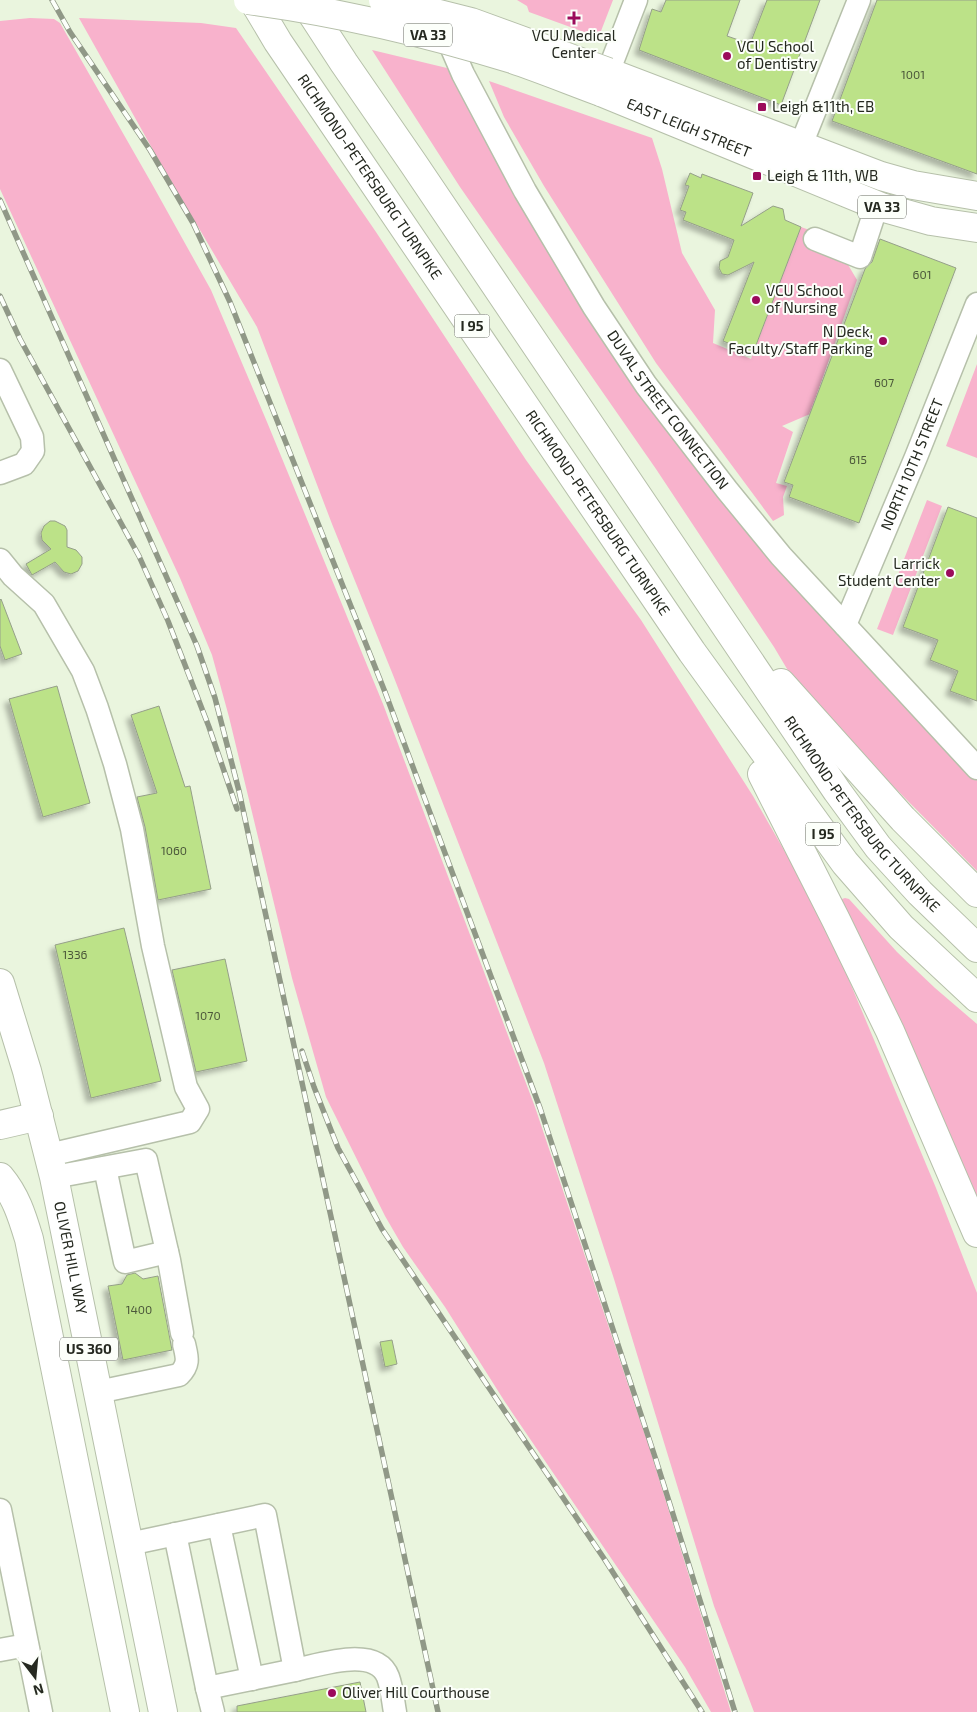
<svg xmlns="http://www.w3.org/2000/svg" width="977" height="1712" font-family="'Exo 2',sans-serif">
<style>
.green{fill:#f8b2cc}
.building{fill:#bce288;stroke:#959f89;filter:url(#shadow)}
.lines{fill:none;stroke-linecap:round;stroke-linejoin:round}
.minor-casing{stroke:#b6c0aa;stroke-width:25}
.major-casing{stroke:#b6c0aa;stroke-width:30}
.highway-casing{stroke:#b6c0aa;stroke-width:30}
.minor{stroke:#fff;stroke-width:22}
.major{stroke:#fff;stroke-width:28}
.highway{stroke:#fff;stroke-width:28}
.rail-casing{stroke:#909887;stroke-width:5.5}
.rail{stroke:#fcfffa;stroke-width:4;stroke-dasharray:11;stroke-linecap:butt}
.major-bridge-casing{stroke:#b6c0aa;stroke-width:30;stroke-linecap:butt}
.major-bridge{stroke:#fff;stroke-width:28}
.poi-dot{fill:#9b0b5b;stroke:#fcfffa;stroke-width:2}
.labels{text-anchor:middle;stroke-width:4;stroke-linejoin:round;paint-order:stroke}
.number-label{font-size:12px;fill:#4b573a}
.shield{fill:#fcfffa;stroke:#666961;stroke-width:1}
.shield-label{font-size:14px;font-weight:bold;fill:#252920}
.poi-label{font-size:15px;fill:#252920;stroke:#fcfffa;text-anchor:start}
.street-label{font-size:15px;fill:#252920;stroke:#fcfffa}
</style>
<defs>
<filter id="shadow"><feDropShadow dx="-4.5" dy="4.5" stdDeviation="2.5" flood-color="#0004"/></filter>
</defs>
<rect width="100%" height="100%" fill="#eaf5de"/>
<path class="green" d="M517,0h96l-12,31 -6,5 -66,-24 -2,-6z
M30,18l24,1 6,4 92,161 59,106 56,132 116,282 152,403 116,346 80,259h-20l-26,-45 -180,-265 -60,-95 -42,-60 -18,-31 -59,-119 -34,-119 -63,-261 -17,-62 -32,-77 -180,-389v-168z
M79,18l122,5 35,5 140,204 150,228 115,160 112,176 70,122 113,270 41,105v419h-223l-40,-106 -100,-327 -70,-216 -151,-388 -61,-151 -75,-197 -100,-170z
M372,50l79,19 79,149 356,462 91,100v91l-146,-148 -35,-39 -22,-37 -118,-178 -196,-282z
M489,81l163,57 10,31 20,84 33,57 -2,33 38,16 50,-132 14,5 32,31 10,17 -47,134 -28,12 11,6 -17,51 11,3 -4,11 1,18 -11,6 -117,-158 -112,-177 -40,-69z
M977,364v94l-31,-12z
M927,500l15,6 -49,129 -16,-6z
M845,898l4,1 48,53 38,36 42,36v183l-137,-304 2,-4z"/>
<path class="building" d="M666,0h74l-13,36 23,8 17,-44h53l-39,105 -142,-55 13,-41 9,3z
M877,0h100v174l-145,-53z
M690,173l11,5 1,-4 51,19 -12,33 32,-20 10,3 2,11 16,7 -48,126 -30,-12 31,-79 -26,13 -6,-1 -3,-6 1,-7 8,-4 6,-17 -51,-20 3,-8 -6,-2 9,-24 -4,-1z
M880,239l76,29 -97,255 -70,-26 4,-12 -9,-3 81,-213 7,-7z
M948,507l29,11v183l-27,-10 8,-20 -28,-11 8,-20 -35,-13z
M50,521h5l10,5 2,4v17l9,3 6,7v7l-4,7 -7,3 -7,-2 -9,-10 -23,13 -6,-11 25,-15 -9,-9 -1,-7 3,-7z
M1,599l21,55 -17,6 -5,-14v-46z
M57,686l33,117 -47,14 -34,-118z
M159,706l26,81 5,-1 21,103 -53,11 -13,-73 -8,-30 20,-4 -26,-78z
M124,928l37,153 -70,17 -36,-153z
M225,959l22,102 -51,11 -24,-102z
M135,1273l8,6 15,-3 14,74 -49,10 -15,-74 14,-2 5,-9z
M392,1340l5,24 -12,3 -5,-25z
M360,1682l6,30h-129v-6z"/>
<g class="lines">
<g class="minor-casing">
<g id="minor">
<path id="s1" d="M444,30l19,44 62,117 69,116 52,78 81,105 54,66 196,212"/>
<path d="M602,88l34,-88"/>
<path d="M795,160l64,-160"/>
<path d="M815,239l45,18 17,-52"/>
<path d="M0,370l32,67 1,14 -9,13 -24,9"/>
<path d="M0,560l13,16 31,28 39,67 14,37 18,56 17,65 21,117 33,141 12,22 -8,13 -141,33"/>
<path id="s2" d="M845,625l71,-168 61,-153"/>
<path d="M105,1168l20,94 42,-10"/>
<path d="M54,1177l92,-17 23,100 13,73"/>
<path d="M98,1392l81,-17c11,-11 8,-18 5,-31"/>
<path d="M0,1510l41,202"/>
<path d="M219,1525l33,154"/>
<path d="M175,1534l32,154"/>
<path d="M129,1544l136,-29 30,155c25,-5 81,-25 93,7 4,11 5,24 7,35"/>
<path d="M0,1650l27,-5"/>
<path d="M213,1712l-6,-24 88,-18"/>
</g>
</g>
<g class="major-casing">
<g id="major">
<path d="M608,72l273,104 32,9 64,11"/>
<path id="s3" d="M601,92l280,115 50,14 46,7"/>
<path id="s4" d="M0,983l27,88 27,106 109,535"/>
<path d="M0,1125l39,-9"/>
<path d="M0,1177c16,19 22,39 29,62l96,473"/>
</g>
</g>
<g class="highway-casing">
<g id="highway">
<path id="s5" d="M253,0l25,42 414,610 153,211 56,64 76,71"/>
<path id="s6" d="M303,0l41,63 69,100 424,628 41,56 42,46 57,55"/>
<path d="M781,683l122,136 74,74"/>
<path d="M762,774l74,146 54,111 87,202"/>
</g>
</g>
<use href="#minor" class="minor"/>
<use href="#major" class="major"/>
<use href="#highway" class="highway"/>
<g class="rail-casing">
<path id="rail" d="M52,0l18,32 80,118 43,73 37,79 155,390 155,416 116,352 79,252
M0,200l197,446 18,52 24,93 199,921
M0,296l20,43 119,217 29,65 41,106 28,82
M302,1051l12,36 24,61 44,81 223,331 97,152"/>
</g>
<use href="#rail" class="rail"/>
<g class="major-bridge-casing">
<path id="major-bridge" d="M248,0c90,12 177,32 264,59 30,10 59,22 89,33
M383,0l88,22 137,50"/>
</g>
<use href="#major-bridge" class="major-bridge"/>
</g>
<g class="poi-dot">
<path d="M571.5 10.5h5v5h5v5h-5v5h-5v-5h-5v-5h5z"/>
<circle cx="727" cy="56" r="5"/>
<rect x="757" y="102" width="10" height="10" rx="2.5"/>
<rect x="752" y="171" width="10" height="10" rx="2.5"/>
<circle cx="756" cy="300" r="5"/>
<circle cx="883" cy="341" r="5"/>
<circle cx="950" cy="573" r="5"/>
<circle cx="332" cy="1693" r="5"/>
</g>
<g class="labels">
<g class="number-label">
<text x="913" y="79">1001</text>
<text x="922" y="279">601</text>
<text x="884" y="387">607</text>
<text x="858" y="464">615</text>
<text x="174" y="855">1060</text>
<text x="75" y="959">1336</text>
<text x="208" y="1020">1070</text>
<text x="139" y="1314">1400</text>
</g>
<g class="shield">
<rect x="404" y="23.5" width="48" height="23" rx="4"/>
<rect x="858" y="195.5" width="48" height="23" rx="4"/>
<rect x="454.5" y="314.5" width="35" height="23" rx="4"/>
<rect x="805.5" y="822.5" width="35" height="23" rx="4"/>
<rect x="60" y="1337.5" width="58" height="23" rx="4"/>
</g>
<g class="shield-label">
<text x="428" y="40">VA 33</text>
<text x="882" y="212">VA 33</text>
<text x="472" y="331">I 95</text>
<text x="823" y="839">I 95</text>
<text x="89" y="1354">US 360</text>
</g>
<g class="poi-label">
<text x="574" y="41" text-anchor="middle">VCU Medical<tspan x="574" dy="17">Center</tspan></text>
<text x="737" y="52">VCU School<tspan x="737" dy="17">of Dentistry</tspan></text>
<text x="772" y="112">Leigh &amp;11th, EB</text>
<text x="767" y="181">Leigh &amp; 11th, WB</text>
<text x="766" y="296">VCU School<tspan x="766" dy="17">of Nursing</tspan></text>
<text x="873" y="337" text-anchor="end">N Deck,<tspan x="873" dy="17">Faculty/Staff Parking</tspan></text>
<text x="940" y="569" text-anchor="end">Larrick<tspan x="940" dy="17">Student Center</tspan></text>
<text x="342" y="1698">Oliver Hill Courthouse</text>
</g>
<g class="street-label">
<text dy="5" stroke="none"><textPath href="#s3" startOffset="95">EAST LEIGH STREET</textPath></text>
<text dy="5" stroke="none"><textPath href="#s5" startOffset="212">RICHMOND-PETERSBURG TURNPIKE</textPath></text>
<text dy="5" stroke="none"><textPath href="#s1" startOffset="442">DUVAL STREET CONNECTION</textPath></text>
<text dy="5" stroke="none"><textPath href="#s2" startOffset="174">NORTH 10TH STREET</textPath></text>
<text dy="5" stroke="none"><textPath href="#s5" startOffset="618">RICHMOND-PETERSBURG TURNPIKE</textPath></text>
<text dy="5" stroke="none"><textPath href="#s6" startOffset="988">RICHMOND-PETERSBURG TURNPIKE</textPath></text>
<text dy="5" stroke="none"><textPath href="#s4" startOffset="284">OLIVER HILL WAY</textPath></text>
</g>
</g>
<g transform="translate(35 1677) rotate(164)" stroke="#fcfffa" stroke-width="4" paint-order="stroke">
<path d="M0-4L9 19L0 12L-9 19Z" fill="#252920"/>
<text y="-8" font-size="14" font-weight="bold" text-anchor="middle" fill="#252920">N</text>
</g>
</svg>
